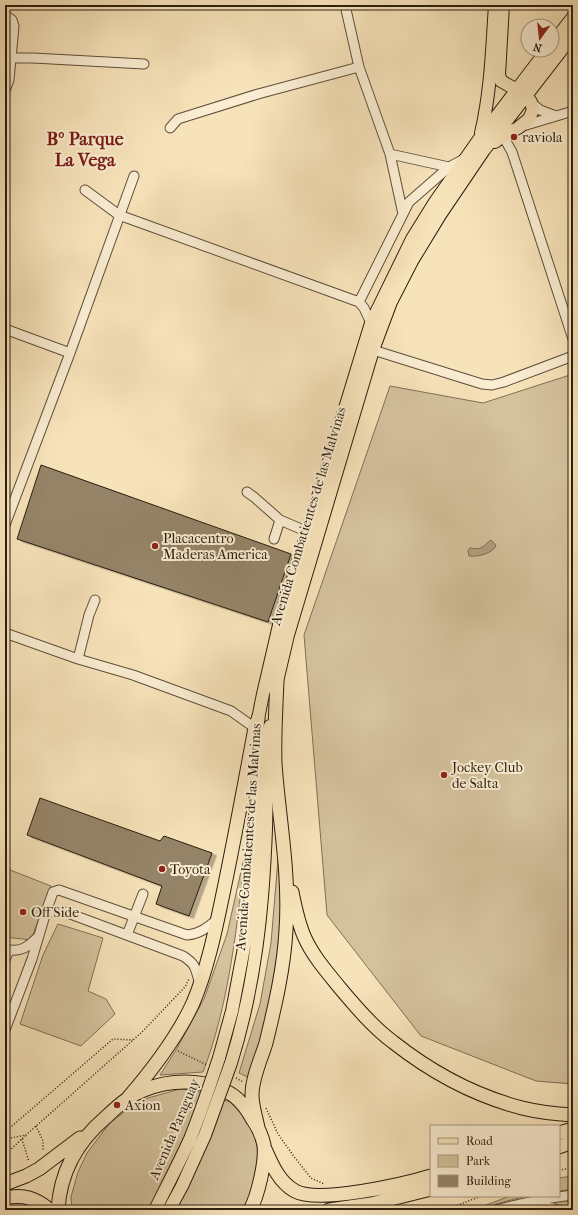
<svg xmlns="http://www.w3.org/2000/svg" width="578" height="1215" font-family="'IM FELL French Canon',serif">
<style>
.green{fill:#d4c29d;stroke:#807056}
.water{fill:#b2a080;stroke:#7c6c52}
.building{fill:#958467;stroke:#2b1e0e;filter:url(#shadow)}
.lines{fill:none;stroke-linecap:round;stroke-linejoin:round}
.minor-casing{stroke:#5e4f39;stroke-width:11}
.major-casing{stroke:#2b1e0e;stroke-width:14}
.highway-casing{stroke:#2b1e0e;stroke-width:15}
.path{stroke:#2b1e0e;stroke-width:1.5;stroke-dasharray:1 2;stroke-linecap:butt}
.minor{stroke:#faedd2;stroke-width:9}
.major{stroke:#f7e3ba;stroke-width:12}
.highway{stroke:#f7e3ba;stroke-width:13}
.major-bridge-casing{stroke:#2b1e0e;stroke-width:14;stroke-linecap:butt}
.major-bridge{stroke:#f7e3ba;stroke-width:12}
.poi-dot{fill:#8f2418;stroke:#faedd2;stroke-width:1.5}
.labels{text-anchor:middle;stroke-width:4;stroke-linejoin:round;paint-order:stroke}
.poi-label{font-size:14px;fill:#2b1e0e;stroke:#faedd2;text-anchor:start}
.street-label{font-size:14px;fill:#2b1e0e;stroke:#faedd2}
.district-label{font-size:18px;font-weight:bold;fill:#7a1f14;stroke:#faedd2}
</style>
<defs>
<filter id="shadow"><feDropShadow dx="4.5" dy="2.5" stdDeviation="0" flood-color="#0004"/></filter>
</defs>
<rect width="100%" height="100%" fill="#f7e3ba"/>
<filter id="stains"><feTurbulence type="fractalNoise" baseFrequency=".005" numOctaves="4"/><feColorMatrix values="0 0 0 0 .2 0 0 0 0 .09 0 0 0 0 .02 0 0 0 .5 -.17"/></filter>
<radialGradient id="worn" r=".72"><stop offset=".6" stop-color="#630" stop-opacity="0"/><stop offset="1" stop-color="#630" stop-opacity=".3"/></radialGradient>
<path class="green" d="M573,374v710l-37,-3 -115,-45 -94,-121 -23,-280 86,-249 93,17z
M279,847l3,31 -3,78 -10,54 -20,68 -10,-5 21,-69 11,-61z
M246,849c-9,74 -16,153 -43,223l-43,3 16,-25 28,-51 23,-65z
M5,868l46,18 -20,54 -26,-3z
M58,924l45,14 -15,53 18,8 9,15 -34,32 -61,-22 23,-69z
M180,1089l13,1 37,12 14,15 9,13 4,15 1,17 -8,34 -6,14h-172l-1,-13 7,-25 9,-19 22,-29 20,-16 19,-10z
M573,1176v13l-14,2v-13z
M510,1196h16l-30,8 -15,6h-8z
M573,1198v12l-18,-6v-2z"/>
<path class="water" d="M491,540l4,4 1,2c-5,8 -18,11 -27,10l-1,-5 2,-3c12,2 12,-1 21,-8z"/>
<path class="building" d="M41,465l250,89 -23,68 -251,-83z
M40,798l120,43 4,-5 48,17 -23,63 -33,-12 6,-18 -135,-51z"/>
<g class="lines">
<g class="minor-casing">
<path id="minor" d="M345,5l14,62 31,87 13,60
M5,15l7,5 2,6 -5,54 -3,8 -1,1
M11,58h22l111,6
M531,102l9,8 16,6
M523,126l50,-15
M170,128l8,-9 80,-25 101,-27
M503,136l9,16 61,187
M390,154l59,13
M85,190l34,25 240,87 5,6 7,15
M359,302l50,-100 40,-35 15,-8
M5,329l65,24
M373,350l109,34 10,1 12,-3 69,-26
M247,492l7,5 26,23 28,12
M5,525l65,-172 64,-177
M274,539l6,-19
M5,633l73,26 55,16 98,36 24,17
M78,659l11,-44 6,-15
M46,912h19l118,44c14,9 12,13 17,28
M127,935l16,-41
M5,949c16,4 23,-2 34,-13
M5,960l4,-10
M5,1030l27,-71 14,-47 7,-20 6,-2 128,45c13,-1 21,-8 31,-16
M530,1205l18,2 9,3
M496,1210c26,-7 51,-12 77,-15"/>
</g>
<g class="major-casing">
<path id="major" d="M552,44l21,-27
M481,133c10,-42 11,-85 14,-128
M495,142l8,-6 15,-8 11,-9 4,-9 -2,-8 -5,-7 -25,-14 -2,-6 4,-70
M275,690l13,-55 85,-285 18,-48 21,-41 28,-46 44,-65 89,-115
M219,1058l13,-47 15,-79 4,-37 3,-45 4,-131 5,-25 16,-69 92,-302 41,-84 23,-37 45,-64 67,-88
M231,1063c24,-77 32,-153 35,-234 1,-34 0,-68 4,-103"/>
</g>
<g class="highway-casing">
<path id="highway" d="M292,892c3,15 6,30 12,44 8,19 23,36 36,52 16,19 33,39 53,54 38,30 83,54 129,66 16,4 34,6 51,7
M128,1098c25,-29 49,-60 65,-95 15,-35 23,-76 31,-114 11,-53 21,-107 31,-161l3,-9
M258,1128c-2,-11 -6,-22 -6,-33 0,-17 9,-36 14,-52 9,-37 18,-75 20,-113 4,-56 -7,-111 -11,-166 -1,-28 1,-56 2,-84
M559,1133l14,-4
M559,1147l14,-5
M265,1149c7,16 14,33 30,42 23,13 110,-7 136,-15
M5,1184l21,-8 13,-7 41,-31
M5,1198c19,-4 30,0 45,12
M58,1210c2,-37 19,-68 47,-92 12,-11 23,-22 39,-28 27,-11 65,-12 90,6 8,6 14,15 19,24 5,7 9,16 11,25 2,16 -6,51 -14,65
M329,1210l42,-6 60,-15"/>
</g>
<path class="path" d="M178,1051l29,14
M236,1078l7,4
M266,1108l12,26 17,24 16,20 13,6
M36,1126l7,15v10
M5,1132l108,-93 20,1
M5,1139l21,-4 116,-103 43,-45 4,-8
M22,1139l7,23
M5,1155l21,-20
M559,1170l14,-2
M446,1210l35,-14"/>
<use href="#minor" class="minor"/>
<use href="#major" class="major"/>
<use href="#highway" class="highway"/>
<g class="major-bridge-casing">
<path id="major-bridge" d="M155,1210c12,-24 24,-47 35,-71 11,-27 20,-54 29,-81
M169,1210l13,-24 23,-51 26,-72"/>
</g>
<use href="#major-bridge" class="major-bridge"/>
</g>
<g class="poi-dot">
<circle cx="514" cy="137" r="4"/>
<circle cx="155" cy="546" r="4"/>
<circle cx="444" cy="775" r="4"/>
<circle cx="162" cy="869" r="4"/>
<circle cx="23" cy="912" r="4"/>
<circle cx="117" cy="1105" r="4"/>
</g>
<g class="labels">
<g class="poi-label">
<text x="522" y="142">raviola</text>
<text x="163" y="543">Placacentro<tspan x="163" dy="16">Maderas America</tspan></text>
<text x="452" y="772">Jockey Club<tspan x="452" dy="16">de Salta</tspan></text>
<text x="170" y="874">Toyota</text>
<text x="31" y="917">Off Side</text>
<text x="125" y="1110">Axion</text>
</g>
<g class="street-label">
<text transform="translate(308 516) rotate(-73)" y="5">Avenida Combatientes de las Malvinas</text>
<text transform="translate(248 837) rotate(-86)" y="5">Avenida Combatientes de las Malvinas</text>
<text transform="translate(174 1129) rotate(-67)" y="5">Avenida Paraguay</text>
</g>
<g class="district-label">
<text x="85" y="145">Bº Parque<tspan x="85" dy="21">La Vega</tspan></text>
</g>
</g>
<rect width="578" height="1215" fill="none" stroke="#f7e3ba" stroke-width="20"/>
<rect x="6" y="6" width="566" height="1203" fill="none" stroke="#2b1e0e" stroke-width="2"/>
<rect x="10" y="10" width="558" height="1195" fill="none" stroke="#2b1e0e"/>
<rect x="430" y="1125" width="130" height="72" fill="#faedd2" stroke="#a79a84"/>
<rect x="438" y="1138" width="20" height="6" fill="#f7e3ba" stroke="#a79a84"/>
<text x="466" y="1145" font-size="12" fill="#2b1e0e">Road</text>
<rect x="438" y="1155" width="20" height="12" fill="#d4c29d" stroke="#a79a84"/>
<text x="466" y="1165" font-size="12" fill="#2b1e0e">Park</text>
<rect x="438" y="1175" width="20" height="12" fill="#958467" stroke="#a79a84"/>
<text x="466" y="1185" font-size="12" fill="#2b1e0e">Building</text>
<g transform="translate(540 38) rotate(195)"><circle r="19" fill="#faedd2" stroke="#a79a84"/>
<path d="M0-3L7 15L0 10L-7 15Z" fill="#8f2418"/>
<text y="-6" font-size="11" font-weight="bold" text-anchor="middle" fill="#2b1e0e">N</text>
</g>
<rect width="100%" height="100%" filter="url(#stains)"/>
<rect width="100%" height="100%" fill="url(#worn)"/>
</svg>
